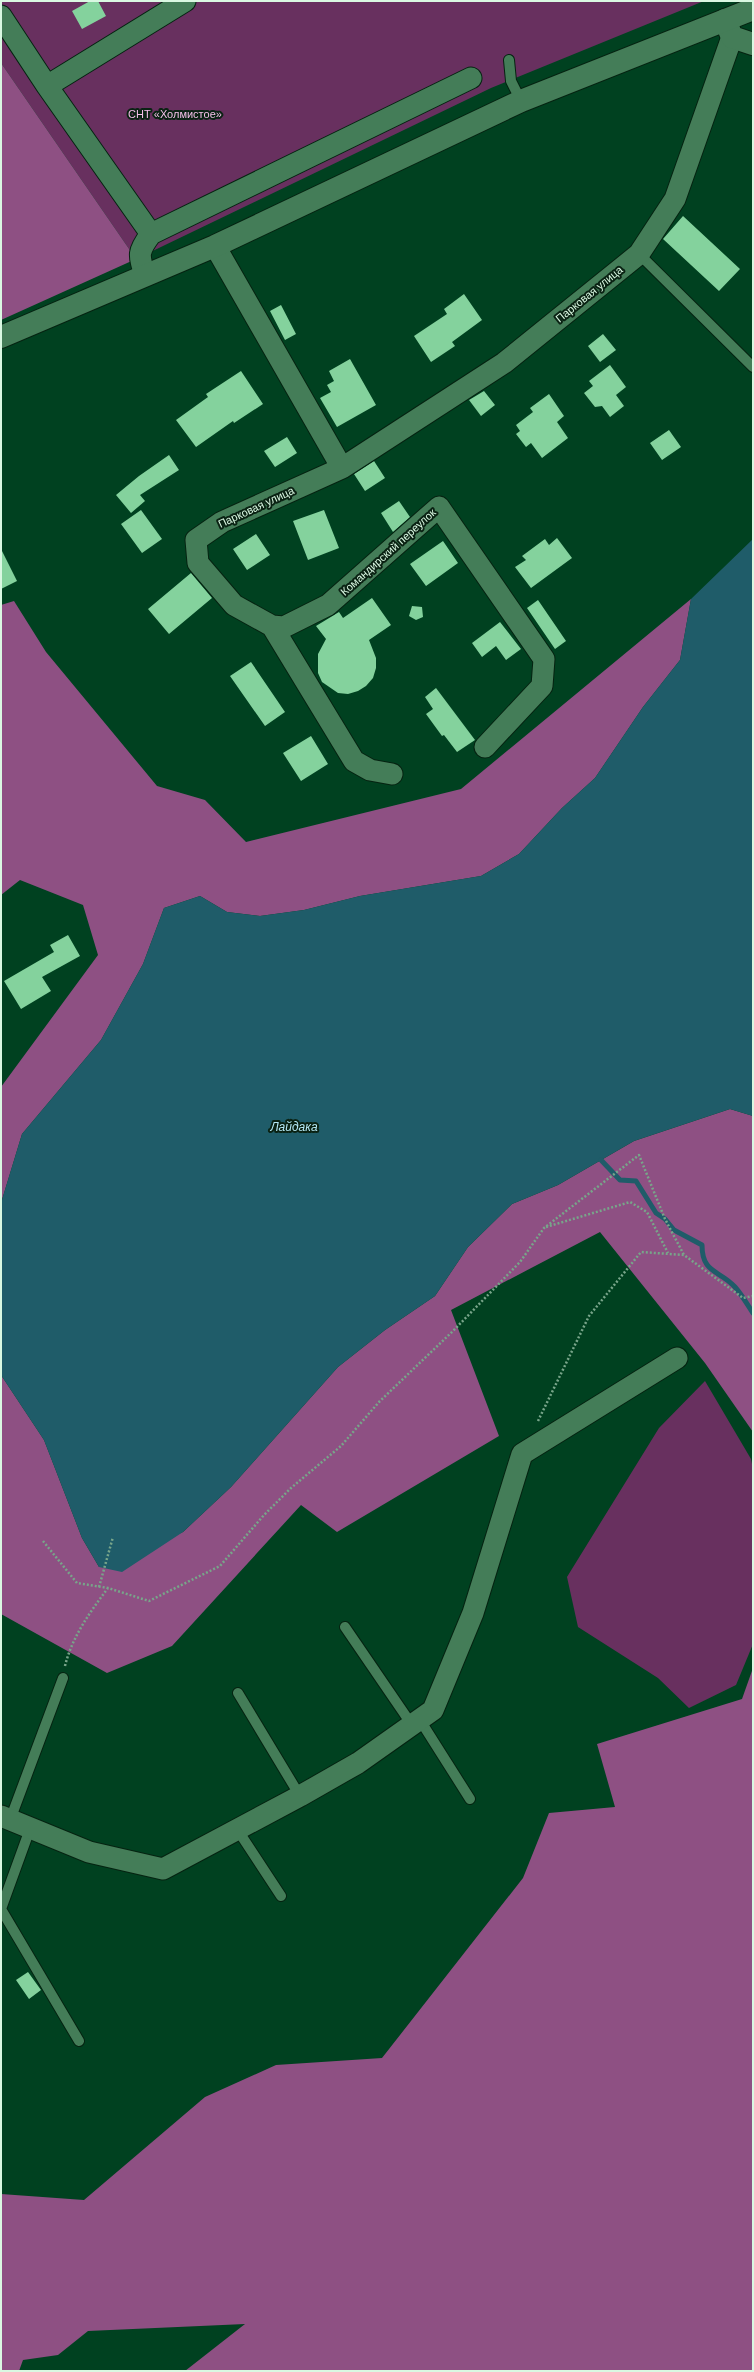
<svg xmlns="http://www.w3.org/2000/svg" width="754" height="2372" font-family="Arial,sans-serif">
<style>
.green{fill:#68305f}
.forest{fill:#8e5083}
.water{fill:#1f5c69}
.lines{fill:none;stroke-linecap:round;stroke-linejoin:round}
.stream{stroke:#1f5c69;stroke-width:5}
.building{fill:#84d29d}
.service-casing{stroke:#052311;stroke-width:12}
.minor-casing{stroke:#052311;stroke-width:23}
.tertiary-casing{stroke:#052311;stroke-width:24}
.secondary-casing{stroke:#052311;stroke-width:24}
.path{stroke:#78a58a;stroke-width:2.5;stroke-dasharray:2 2;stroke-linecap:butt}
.service{stroke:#447d58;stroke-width:10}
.minor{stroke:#447d58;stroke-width:21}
.tertiary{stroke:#447d58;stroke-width:22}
.secondary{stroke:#447d58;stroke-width:22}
.labels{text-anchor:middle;stroke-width:4;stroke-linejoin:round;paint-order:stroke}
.park-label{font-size:11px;fill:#f5bfe9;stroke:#0a2213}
.street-label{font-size:11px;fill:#daf8e2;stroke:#0a2213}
.water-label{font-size:12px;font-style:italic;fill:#b5e8f5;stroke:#0a2213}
</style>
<rect width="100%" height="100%" fill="#004120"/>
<path class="green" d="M1,1h703l-213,87 -355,171 -135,-196z
M705,1381l46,78 2,10v175l-17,41 -47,23 -31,-30 -80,-51 -11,-50 92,-149z"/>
<path class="forest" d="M1,63l135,196 -135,61z
M691,599l-11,61 -37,47 -48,71 -33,30 -43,46 -38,22 -121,20 -56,14 -44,6 -33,-4 -27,-16 -36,12 -21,56 -42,76 -79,94 -21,69v-116l97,-132 -15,-50 -63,-25 -19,15v-290l13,-4 32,51 111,134 48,14 41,42 215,-53z
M730,1109l23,7v316l-48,-69 -105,-131 -149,78 48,126 -162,96 -36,-27 -129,141 -65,27 -106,-59v-239l43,65 38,98 17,29 84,-35 48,-45 107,-120 47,-37 50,-34 33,-49 44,-43 46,-19 76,-44z
M753,1668v703h-568l60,-47 -157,7 -30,24 -35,5 -4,11h-18v-177l83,6 121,-103 71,-32 106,-7 141,-180 26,-65 66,-6 -18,-63 145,-45z"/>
<path class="water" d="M753,539v577l-23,-7 -96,32 -76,44 -46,19 -44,43 -33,49 -50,34 -47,37 -107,120 -48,45 -61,40 -23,-5 -17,-29 -38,-98 -43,-65v-172l21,-69 79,-94 42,-76 21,-56 36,-12 27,16 33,4 44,-6 56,-14 121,-20 38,-22 43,-46 33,-30 48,-71 37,-47 11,-61z"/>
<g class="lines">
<path class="stream" d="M601,1160l19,20 16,1 20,32 9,6 9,11 28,15c0,29 18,25 33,42 7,8 12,17 18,26"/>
</g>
<path class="building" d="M90,1h8l8,15 -24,13 -10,-18z
M683,216l57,53 -21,22 -56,-52z
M464,294l18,26 -30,22 3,4 -24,16 -17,-26 33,-22 -3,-5z
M281,305l15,29 -11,6 -15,-29z
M603,334l13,16 -16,12 -12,-16z
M350,359l26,46 -39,22 -17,-29 11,-6 -4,-7 7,-4 -5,-10z
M610,365l16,22 -10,8 8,11 -14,11 -8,-11 -7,1 -11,-14 9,-7 -4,-5z
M241,371l22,33 -29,19 -1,-2 -37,26 -20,-27 32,-23 -2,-3z
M484,391l11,14 -14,11 -12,-16z
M549,394l15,22 -7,6 11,16 -26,20 -11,-15 -5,4 -10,-13 4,-3 -4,-6 17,-13 -3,-4z
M669,430l12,17 -19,13 -12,-17z
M287,437l10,16 -22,14 -11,-16z
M169,455l10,15 -39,25 5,6 -14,12 -15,-18 23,-19z
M374,461l11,17 -20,13 -11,-17z
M399,501l11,16 -17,15 -12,-19z
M141,510l21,29 -20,14 -21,-29z
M324,510l15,38 -31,12 -15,-39z
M256,534l14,21 -23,15 -14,-21z
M557,538l15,20 -41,30 -16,-21 11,-7 -4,-4 23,-17 4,6z
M443,541l15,22 -32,23 -16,-22z
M1,549l16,32 -16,8z
M191,573l21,25 -43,36 -21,-25z
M372,598l19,27 -22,15 7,18v10l-3,10 -7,8 -8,5 -10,3 -10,-1 -16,-11 -4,-9v-19l8,-15 -10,-13 23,-14 4,6z
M538,600l28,41 -11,8 -28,-41z
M412,606l10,1 1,10 -7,3 -7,-4z
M500,622l21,27 -15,11 -10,-14 -14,11 -10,-14z
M251,662l34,50 -20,14 -35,-50z
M436,688l39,52 -18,12 -13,-17 -2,1 -16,-22 7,-5 -8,-12z
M311,736l17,28 -27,17 -18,-28z
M68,935l12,21 -38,21 9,14 -30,18 -17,-28 50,-29 -4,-7z
M28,1972l13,18 -12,9 -13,-19z"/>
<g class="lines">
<g class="service-casing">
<path id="service" d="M509,60l2,21 10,20
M639,254l114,113
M345,1627l67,98
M238,1693l62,103
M420,1720l50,79
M10,1820l53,-142
M237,1829l44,67
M1,1909l78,132
M1,1909l29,-80"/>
</g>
<g class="minor-casing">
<path id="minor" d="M1,16l46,70 104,148c-13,17 -13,21 -6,41
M47,86l138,-85
M151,234l320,-156
M215,246l127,222 162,-105 135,-109 36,-55 57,-162
M272,626l-38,-21 -36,-42 -2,-23 26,-18 120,-54
M392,774l-22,-4 -16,-9 -82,-135 12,1 44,-22 111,-98 105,152 -2,27 -57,61
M1,1816l88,36 74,17 137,-73 58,-33 75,-53 40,-97 49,-159 155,-96"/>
</g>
<g class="tertiary-casing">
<path id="tertiary" d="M725,20l7,17 21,7"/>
</g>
<g class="secondary-casing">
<path id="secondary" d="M1,337l214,-91 306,-145 232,-92"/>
</g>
<path class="path" d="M546,1227l84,-25 17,10 21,41
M538,1421l51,-105 52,-64 43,3 59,43 10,-2
M43,1541l34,42 31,5 41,13 71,-35 44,-51 27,-27 50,-42 38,-44 74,-71 67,-69 24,-34 95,-73 26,64 19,36
M99,1587l14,-50
M65,1666c7,-29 25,-54 43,-78"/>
<use href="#service" class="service"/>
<use href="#minor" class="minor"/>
<use href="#tertiary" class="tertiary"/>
<use href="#secondary" class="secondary"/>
</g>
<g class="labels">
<g class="park-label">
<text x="175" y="118">СНТ «Холмистое»</text>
</g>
<g class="street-label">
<text transform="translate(589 294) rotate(-39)" y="4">Парковая улица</text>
<text transform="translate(256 507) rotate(-25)" y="4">Парковая улица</text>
<text transform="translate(388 552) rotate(-42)" y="4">Командирский переулок</text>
</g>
<g class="water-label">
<text x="294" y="1131">Лайдака</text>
</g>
</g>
<rect width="754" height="2372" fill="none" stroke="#daf8e2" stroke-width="4"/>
</svg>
